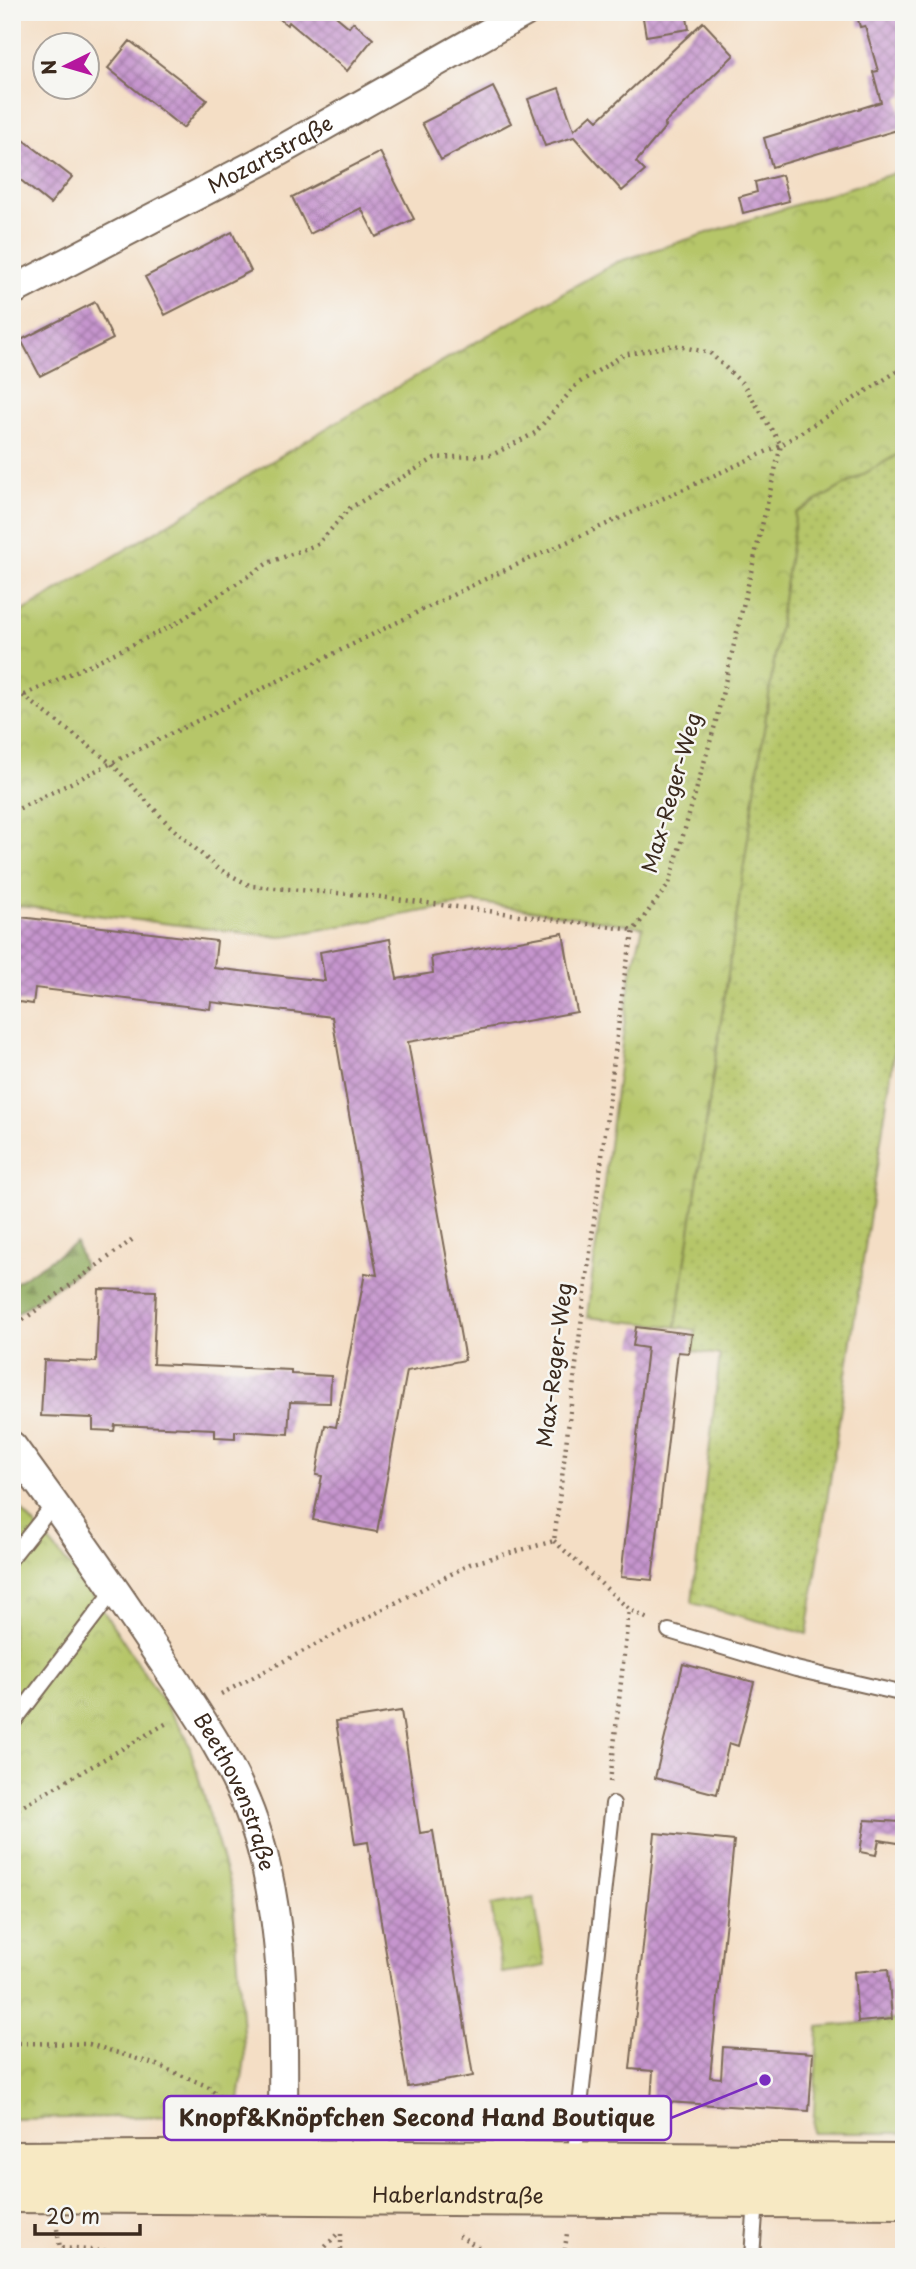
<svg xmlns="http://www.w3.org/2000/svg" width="916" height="2269" font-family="'Playpen Sans',sans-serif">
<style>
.forest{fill:url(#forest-firs);stroke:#666a3e;stroke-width:2}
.park{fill:url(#park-crowns);stroke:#787844;stroke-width:2}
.garden{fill:url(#garden-dots);stroke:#787844;stroke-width:2}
.building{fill:url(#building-cross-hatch)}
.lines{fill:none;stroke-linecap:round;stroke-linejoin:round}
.lane-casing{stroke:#7c6958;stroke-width:18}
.street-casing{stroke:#7c6958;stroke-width:32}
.secondary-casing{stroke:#7c6958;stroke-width:42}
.path{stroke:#7c6958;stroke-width:4.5;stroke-dasharray:2 5;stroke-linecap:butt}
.lane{stroke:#fff;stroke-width:14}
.street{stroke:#fff;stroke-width:28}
.secondary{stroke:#f7e9c3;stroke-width:38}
.labels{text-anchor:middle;stroke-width:5;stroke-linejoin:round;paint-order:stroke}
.street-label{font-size:21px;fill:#3b2a1e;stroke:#f6f6f2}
.leader{fill:none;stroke:#7b2cbf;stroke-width:2.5}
.callout-dot{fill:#7b2cbf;stroke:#f6f6f2;stroke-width:2.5}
.callout{fill:#f6f6f2;stroke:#7b2cbf;stroke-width:2.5}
.callout-label{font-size:23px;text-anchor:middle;font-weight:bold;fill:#3b2a1e}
</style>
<defs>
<pattern id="forest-firs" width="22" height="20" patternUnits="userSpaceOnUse" patternTransform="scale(1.75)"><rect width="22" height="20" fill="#90ab5d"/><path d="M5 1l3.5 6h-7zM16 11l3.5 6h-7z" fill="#778b4c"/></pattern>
<pattern id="park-crowns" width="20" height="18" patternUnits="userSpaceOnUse" patternTransform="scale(1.75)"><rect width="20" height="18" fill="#b6c669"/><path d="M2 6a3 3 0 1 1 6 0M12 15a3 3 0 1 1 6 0" fill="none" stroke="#9daa5b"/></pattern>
<pattern id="garden-dots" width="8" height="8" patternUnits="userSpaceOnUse" patternTransform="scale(1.75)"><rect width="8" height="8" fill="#b6c669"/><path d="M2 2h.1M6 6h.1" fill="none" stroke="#9daa5b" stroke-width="1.8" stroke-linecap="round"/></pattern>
<pattern id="building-cross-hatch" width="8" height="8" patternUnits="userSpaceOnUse" patternTransform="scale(1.75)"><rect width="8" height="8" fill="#c695ce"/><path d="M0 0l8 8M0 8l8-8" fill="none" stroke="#a27aa7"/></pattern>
</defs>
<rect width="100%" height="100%" fill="#f6f6f2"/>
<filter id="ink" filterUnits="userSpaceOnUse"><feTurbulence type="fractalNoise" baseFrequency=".0143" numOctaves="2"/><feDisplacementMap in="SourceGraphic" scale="14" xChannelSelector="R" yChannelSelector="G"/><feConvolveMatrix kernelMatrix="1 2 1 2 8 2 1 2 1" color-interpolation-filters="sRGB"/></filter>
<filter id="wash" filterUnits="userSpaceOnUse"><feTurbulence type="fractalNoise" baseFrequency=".00686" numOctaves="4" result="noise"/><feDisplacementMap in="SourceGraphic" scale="28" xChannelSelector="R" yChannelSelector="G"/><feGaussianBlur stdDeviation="1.57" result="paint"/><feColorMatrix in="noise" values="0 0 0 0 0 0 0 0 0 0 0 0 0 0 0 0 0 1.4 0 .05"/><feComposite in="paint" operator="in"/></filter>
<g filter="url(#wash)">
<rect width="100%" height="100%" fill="#f4dec5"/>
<path class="forest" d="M76,1243l8,24 -72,50v-32z"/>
<path class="park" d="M904,170v281l-108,62 -120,814 -89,-10 44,-344 12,-46 -169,-25 -194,35 -268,-32v-287l348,-210 257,-146z
M12,1499l75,87 100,152 46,158 12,162 -8,57 -225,4z
M534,1898l11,68 -43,7 -11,-68z
M904,2019v114h-91l5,-106z"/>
<path class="garden" d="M904,451v536l-97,647 -115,-31 28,-248 -27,-4 3,-21 -20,-3 120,-814z"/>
<g id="blocks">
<path class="building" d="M271,12h60l18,15 4,-5 20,17 -26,32 -58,-49 -2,3z
M642,12h44l3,17 -43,7z
M856,12h48v84l-6,2 6,30 -132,39 -8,-29 117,-36 -8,-30 5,-1 -13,-45 -5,1z
M703,22l31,33 -70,69 2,2 -30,36 9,9 -23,20 -48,-54 -29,9 -17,-47 31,-11 15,42 18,-16 6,6z
M130,41l77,59 -24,28 -75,-60z
M493,87l18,36 -70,37 -19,-37z
M12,131l60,46 -22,27 -38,-31z
M380,152l34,67 -38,18 -15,-29 -51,26 -18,-37z
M782,175l7,26 -46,12 -4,-16 18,-5 -2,-10z
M232,232l19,39 -86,44 -20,-38z
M95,302l18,37 -73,37 -19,-36z
M12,916l205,25 -3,27 111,13 -5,-29 70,-13 7,40 36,-6 -2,-16 132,-24 14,79 -169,30 57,318 -58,11 -30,161 -64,-12 9,-44 -6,-1 9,-50 11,2 29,-154 12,2 -45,-258 -121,-15 -1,7 -175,-21 -2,16 -21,-3z
M99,1289l57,2 -3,73 138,6v4l40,2 -1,27 -40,-1 -2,32 -53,-3v7l-20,-1v-8l-100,-4 -1,6 -21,-1v-12l-52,-2 3,-56 52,2z
M636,1327l56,7 -3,19 -11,-1 -26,228 -31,-3 26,-229 -14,-2z
M683,1664l71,18 -16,64 -9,-3 -12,51 -62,-16z
M401,1711l19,122 13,-2 40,245 -65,11 -40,-245 -13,2 -19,-123z
M865,1820l36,2 -3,21 -19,-3 -3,15 -16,-3z
M655,1833l79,8 -24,236 11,1 2,-31 90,6 -4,58 -158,-10 2,-30 -23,-2z
M888,1969l4,50 -34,3 -4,-50z"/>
</g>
</g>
<g filter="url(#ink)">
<use href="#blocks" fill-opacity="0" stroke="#7c6958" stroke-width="2"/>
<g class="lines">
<g class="lane-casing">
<path id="lane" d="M12,1557l42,-53
M669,1631l127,38 108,25
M12,1724l103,-135
M574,2161l39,-357
M752,2257l4,-57"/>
</g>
<g class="street-casing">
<g id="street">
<path id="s1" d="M12,291l248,-129 265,-150"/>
<path id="s2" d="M12,1446c52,71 103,143 152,217 33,49 71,104 90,161 37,108 28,240 29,353"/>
</g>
</g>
<g class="secondary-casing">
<g id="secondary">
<path d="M12,2161l271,-2 621,5"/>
<path id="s3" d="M12,2193l892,6"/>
</g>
</g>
<path class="path" d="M12,687l99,76 57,61 49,44 34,18 122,10 261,34
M12,701l160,-75 96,-63 50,-19 32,-36 85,-50 57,-3 43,-22 42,-49 46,-29 51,-10 36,8 34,32 37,60 -300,136 -469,231
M12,1328l124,-91
M554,1541l75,68 21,11
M221,1694l249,-130 84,-23 71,-569 9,-42 35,-46 46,-159 66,-280 123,-78
M610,1782l19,-173
M12,1812l155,-89
M12,2043l77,1 68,21 52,22 36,35
M897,2128l7,-12
M57,2229l3,19 137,9
M459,2235l25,16 28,6
M316,2257l23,-25
M341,2257v-27
M564,2257l3,-24"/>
<use href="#lane" class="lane"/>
<use href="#street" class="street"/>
<use href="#secondary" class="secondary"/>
</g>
</g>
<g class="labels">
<g class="street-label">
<text dy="7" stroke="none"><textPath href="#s1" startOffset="292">Mozartstraße</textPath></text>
<text transform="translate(672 793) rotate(-74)" y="7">Max-Reger-Weg</text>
<text transform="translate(555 1365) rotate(-83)" y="7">Max-Reger-Weg</text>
<text dy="7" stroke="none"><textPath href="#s2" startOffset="413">Beethovenstraße</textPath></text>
<text dy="7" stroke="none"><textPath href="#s3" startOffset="446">Haberlandstraße</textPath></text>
</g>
</g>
<path class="leader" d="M765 2080L671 2118"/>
<circle class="callout-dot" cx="765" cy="2080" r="7"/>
<rect class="callout" x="164" y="2096" width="507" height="44" rx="7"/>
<g class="callout-label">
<text x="417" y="2126">Knopf&amp;Knöpfchen Second Hand Boutique</text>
</g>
<rect width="916" height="2269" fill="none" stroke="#f6f6f2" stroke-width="42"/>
<g transform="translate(66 66) rotate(265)"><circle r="33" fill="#f6f6f2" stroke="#aba49d" stroke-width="2"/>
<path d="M0-5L12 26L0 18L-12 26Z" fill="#b5179e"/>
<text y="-10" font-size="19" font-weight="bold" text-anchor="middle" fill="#3b2a1e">N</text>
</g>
<path d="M35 2224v10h105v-10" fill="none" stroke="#3b2a1e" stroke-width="3.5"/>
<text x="46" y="2224" font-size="21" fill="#3b2a1e" stroke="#f6f6f2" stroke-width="5" paint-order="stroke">20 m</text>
</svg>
